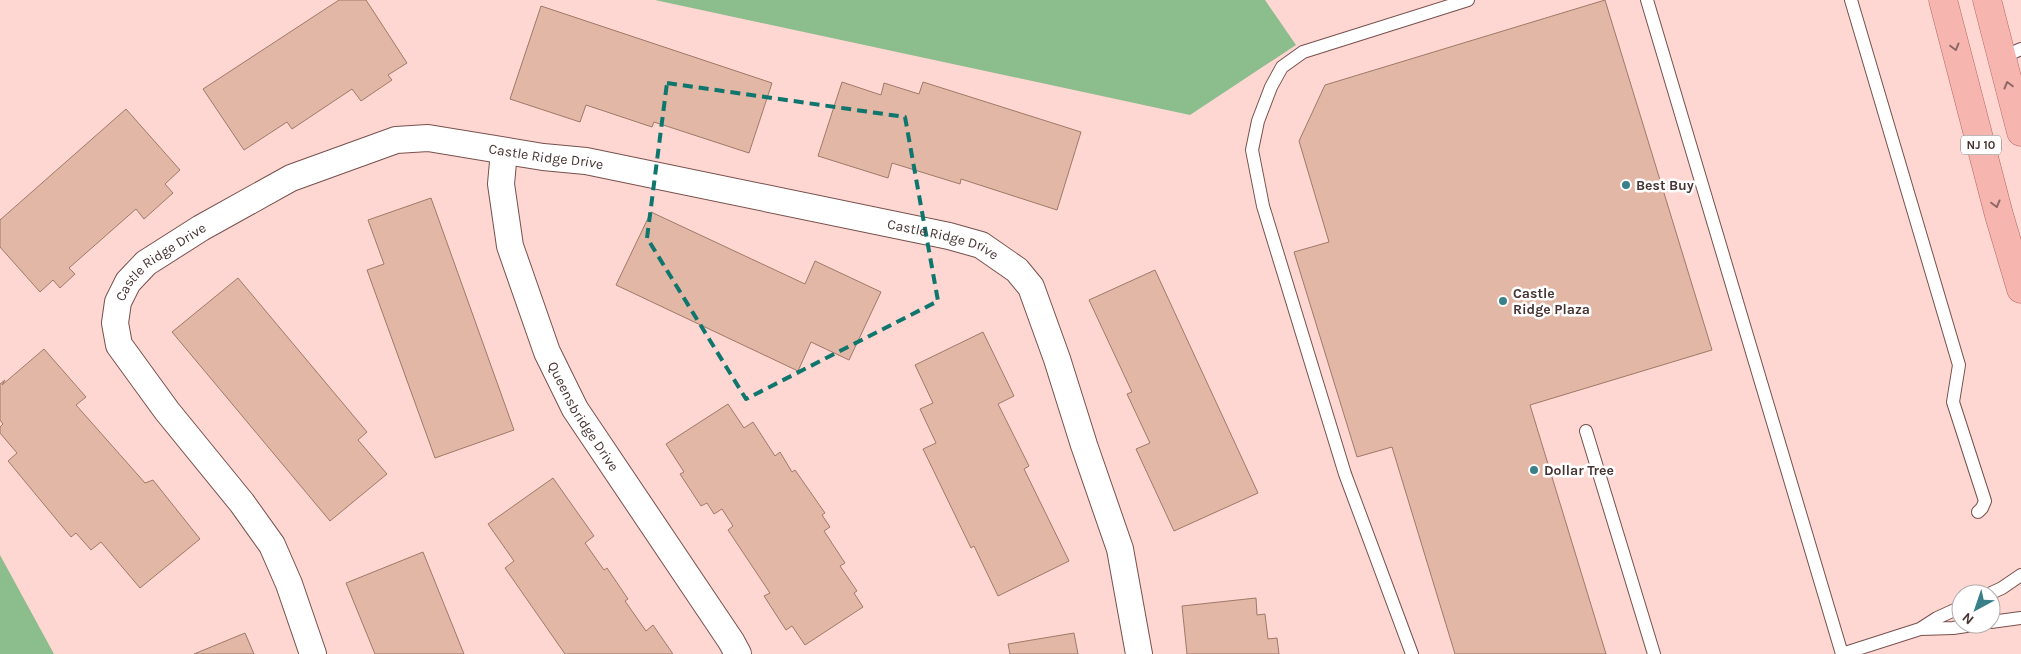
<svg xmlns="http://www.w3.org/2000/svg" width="2021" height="654" font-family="Karla,sans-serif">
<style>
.green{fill:#8cbd8c}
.building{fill:#e2b7a5;stroke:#a07968}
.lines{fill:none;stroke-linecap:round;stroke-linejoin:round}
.service-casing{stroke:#78504c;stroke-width:14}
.minor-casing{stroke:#78504c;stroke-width:28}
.primary-casing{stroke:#b56762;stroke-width:29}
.service{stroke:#fff;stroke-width:12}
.minor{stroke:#fff;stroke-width:26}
.primary{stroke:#f7b5b0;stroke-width:28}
.oneway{stroke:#8d6764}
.marked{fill:none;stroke:#0f766e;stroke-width:4;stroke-dasharray:10 6;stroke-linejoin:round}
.poi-dot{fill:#398088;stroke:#fff;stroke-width:2}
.labels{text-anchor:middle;stroke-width:5;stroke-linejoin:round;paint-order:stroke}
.shield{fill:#fff;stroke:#7e706f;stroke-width:1}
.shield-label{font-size:12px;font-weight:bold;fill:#463331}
.street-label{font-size:14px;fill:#463331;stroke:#fff}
.poi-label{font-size:14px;font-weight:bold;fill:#463331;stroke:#fff;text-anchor:start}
</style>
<rect width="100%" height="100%" fill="#fed7d3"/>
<path class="green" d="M655,0h610l31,45 -106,70z
M0,555l54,99h-54z"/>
<path class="building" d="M339,0h27l41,63 -19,12 4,5 -31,21 -9,-12 -60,40 -5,-7 -43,28 -41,-61z
M1605,0l107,350 -182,55 76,249h-151l-63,-207 -35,10 -63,-205 35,-10 -30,-101 26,-56z
M541,6l231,77 -23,70 -95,-31 -2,5 -66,-22 -6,17 -70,-23z
M842,82l39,13 3,-12 35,11 4,-12 158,50 -24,78 -96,-31 -1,5 -68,-21 -4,15 -70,-22z
M126,109l54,61 -15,14 8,9 -29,26 -8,-10 -67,59 6,6 -15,14 -7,-8 -13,12 -40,-45v-27z
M431,198l83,232 -79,28 -68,-188 17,-6 -16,-44z
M651,212l154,72 10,-23 66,31 -32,68 -38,-18 -13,29 -182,-86z
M1155,270l103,223 -84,38 -38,-82 14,-6 -23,-49 5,-2 -43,-92z
M238,278l129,154 -9,8 29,34 -57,47 -158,-189z
M983,332l31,64 -16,8 31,62 -5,3 45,92 -71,35 -24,-50 -3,2 -48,-99 13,-6 -16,-34 13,-6 -18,-38z
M44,349l42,48 -10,8 69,78 8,-3 47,59 -60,49 -39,-46 -10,8 -15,-17 -5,4 -63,-76 9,-8 -17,-20v-6l3,-3 -3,-4v-36l5,-4 -3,5z
M728,404l16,24 9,-6 22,34 5,-4 12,20 3,-2 30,43 -3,2 8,12 -6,4 21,32 -5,3 17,25 -3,2 9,14 -58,38 -13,-19 -6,4 -22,-34 6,-3 -42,-63 5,-4 -11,-17 -8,5 -7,-11 -6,3 -21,-32 4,-2 -18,-28z
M553,478l41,58 -9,7 19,27 3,-2 21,31 -3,2 21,30 7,-6 20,29h-108l-60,-86 9,-7 -26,-37z
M423,552l41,102h-89l-29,-71z
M1256,598l1,17 8,-1 3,25 9,-1 2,16h-92l-5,-48z
M245,633l9,21h-60z
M1074,633l4,21h-68l-2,-10z"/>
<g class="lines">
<g class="service-casing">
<path id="service" d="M1647,0l195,654
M1851,0l108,365 -6,37 32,99 -3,7 -4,4
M2001,58l20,-9
M1586,431l68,223
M1989,594l13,-6 19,-13
M1991,622l30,-4
M1920,629l33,-1 27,-4
M1412,654l-67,-180 -82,-268 -11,-56 6,-29 13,-34 11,-20 21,-15 165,-52
M1842,654l78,-25 17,-11 24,-11"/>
</g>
<g class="minor-casing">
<g id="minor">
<path id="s1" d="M504,151l-3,33 9,62 37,106 28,57 156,232 7,13"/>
<path id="s2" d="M313,654l-24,-70 -17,-39 -30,-42 -75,-92 -48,-66 -4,-22 3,-21 10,-20 18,-19 55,-35 90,-50 105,-38 32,-2 115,19 43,4 363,75 32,9 36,25 14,17 26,72 27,86 36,104 19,105"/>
</g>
</g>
<g class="primary-casing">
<path id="primary" d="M1943,0l56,215 22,74
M1987,0l34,132"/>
</g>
<use href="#service" class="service"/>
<use href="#minor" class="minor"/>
<use href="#primary" class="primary"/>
</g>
<defs><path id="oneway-chevron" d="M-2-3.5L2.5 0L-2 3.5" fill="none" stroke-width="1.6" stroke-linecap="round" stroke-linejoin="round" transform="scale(1.25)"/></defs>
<g class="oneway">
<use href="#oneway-chevron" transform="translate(1955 47) rotate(75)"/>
<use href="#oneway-chevron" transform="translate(2008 85) rotate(-105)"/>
<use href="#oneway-chevron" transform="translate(1996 204) rotate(75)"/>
</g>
<path class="marked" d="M667,83l238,34 33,184 -192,98 -99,-161z"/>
<g class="poi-dot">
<circle cx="1626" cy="185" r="5"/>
<circle cx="1503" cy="301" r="5"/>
<circle cx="1534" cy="470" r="5"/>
</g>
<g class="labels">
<rect class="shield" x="1961" y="135.5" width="40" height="19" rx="4"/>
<g class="shield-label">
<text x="1981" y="149">NJ 10</text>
</g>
<g class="street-label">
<text dy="5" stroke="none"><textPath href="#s2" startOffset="892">Castle Ridge Drive</textPath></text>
<text dy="5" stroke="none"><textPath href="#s2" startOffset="1298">Castle Ridge Drive</textPath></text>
<text dy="5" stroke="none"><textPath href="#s2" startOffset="472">Castle Ridge Drive</textPath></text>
<text dy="5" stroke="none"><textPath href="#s1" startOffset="282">Queensbridge Drive</textPath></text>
</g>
<g class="poi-label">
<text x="1636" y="190">Best Buy</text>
<text x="1513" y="298">Castle<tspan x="1513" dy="16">Ridge Plaza</tspan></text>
<text x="1544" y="475">Dollar Tree</text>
</g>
</g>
<g transform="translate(1976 609) rotate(220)"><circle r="24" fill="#ffffff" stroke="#b5adad"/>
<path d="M0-4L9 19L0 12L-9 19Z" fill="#398088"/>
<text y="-8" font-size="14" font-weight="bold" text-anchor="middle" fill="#463331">N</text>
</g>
</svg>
